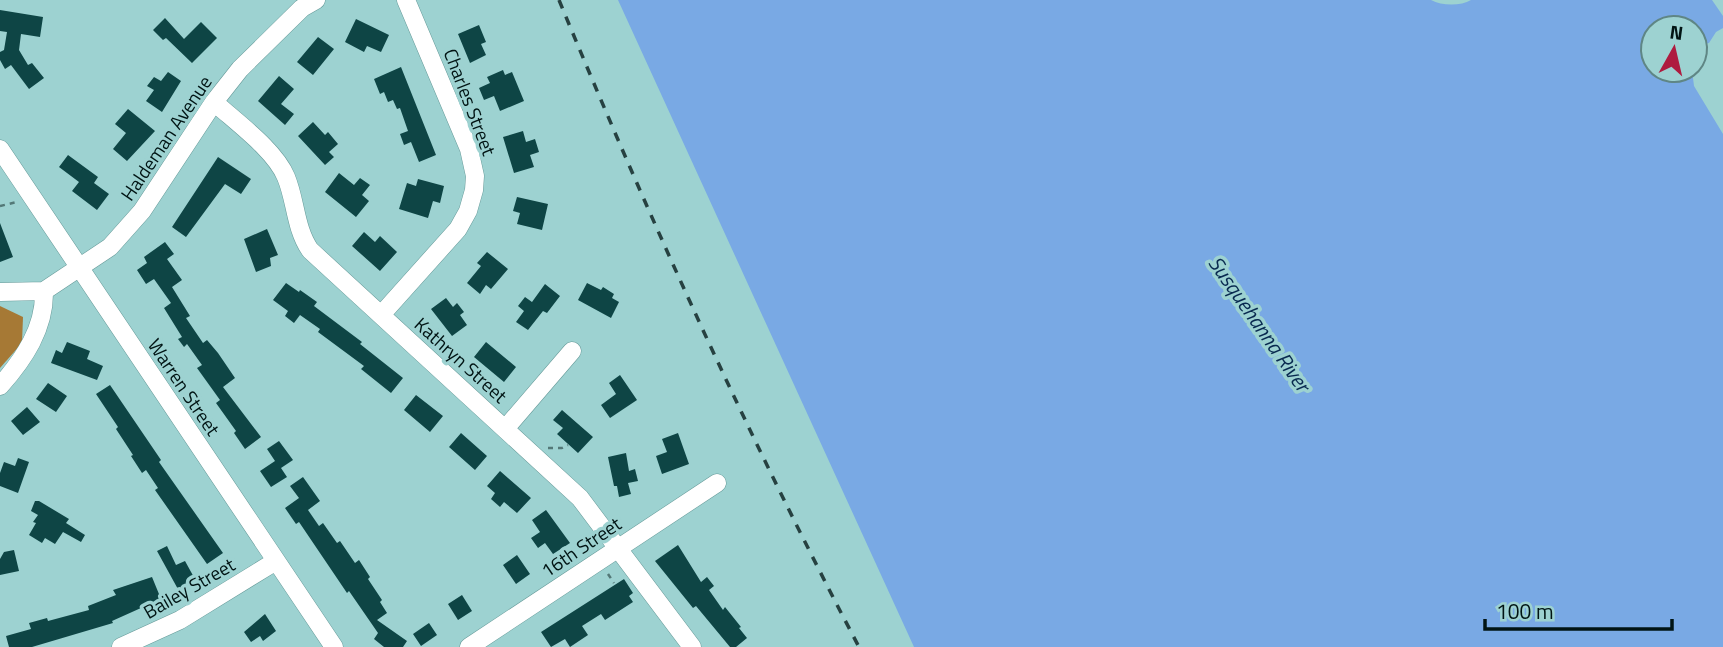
<svg xmlns="http://www.w3.org/2000/svg" width="1723" height="647" font-family="'Titillium Web',sans-serif">
<style>
.forest{fill:#a67935}
.water{fill:#79a9e4}
.building{fill:#0e4545}
.lines{fill:none;stroke-linecap:round;stroke-linejoin:round}
.minor-casing{stroke:#669a99;stroke-width:19}
.path{stroke:#537877;stroke-width:2.5;stroke-dasharray:5 5;stroke-linecap:butt}
.minor{stroke:#fff;stroke-width:18}
.rail{stroke:#264141;stroke-width:3.5;stroke-dasharray:9 9;stroke-linecap:butt}
.labels{text-anchor:middle;stroke-width:7;stroke-linejoin:round;paint-order:stroke}
.street-label{font-size:19px;fill:#011414;stroke:#9dd2d1}
.water-label{font-size:21px;font-style:italic;fill:#08294f;stroke:#9dd2d1}
</style>
<rect width="100%" height="100%" fill="#9dd2d1"/>
<path class="forest" d="M0,306l23,11 -1,26 -22,25z"/>
<path class="water" d="M618,0h813c11,6 30,6 40,0h241l11,16v12l-7,4 -7,11 -9,2 -5,4v-21h-42v42h39l2,16 29,48v513h-809z"/>
<path class="building" d="M0,10l43,7 -3,20 -19,-3 -2,16 9,15 4,-2 12,15 -15,11 -18,-24 -6,4 -5,-9v-8l4,-2 3,-18 -7,-1z
M165,18l19,21 17,-17 16,16 -25,25 -26,-25 -3,2 -10,-10z
M356,19l33,16 -8,17 -14,-6 -3,6 -19,-10z
M479,25l7,17 -5,2 5,11 -16,8 -12,-29z
M318,37l16,12 -21,26 -16,-13z
M401,67l35,88 -17,7 -8,-20 -7,3 -4,-11 8,-3 -8,-23 -3,1 -4,-9 -5,2 -4,-10 -4,2 -6,-15z
M503,70l2,5 7,-3 12,29 -24,10 -6,-15 -10,4 -5,-12 11,-5 -3,-6z
M168,72l13,9 -19,31 -16,-11 8,-11 -7,-4 7,-9 7,4z
M279,76l15,13 -13,15 13,10 -9,11 -27,-24z
M128,109l27,22 -28,30 -14,-12 13,-16 -11,-9z
M313,122l12,13 3,-3 10,12 -9,8 5,5 -9,8 -27,-29z
M523,131l3,11 9,-3 4,13 -9,3 4,12 -20,6 -11,-36z
M68,155l30,22 -4,6 15,11 -12,16 -25,-19 7,-9 -20,-15z
M218,157l33,22 -10,15 -16,-10 -39,53 -14,-10z
M339,173l15,12 6,-7 10,7 -8,10 7,6 -13,16 -31,-25z
M418,179l26,7 -4,17 -7,-2 -5,17 -29,-9 8,-26 9,3z
M517,197l31,7 -6,26 -25,-6 3,-11 -7,-2z
M0,223l13,34 -13,5z
M267,229l11,26 -8,3 1,8 -15,6 -12,-33z
M364,232l11,10 5,-6 17,16 -17,19 -28,-25z
M165,242l9,12 -7,5 15,21 -10,7 18,29 -4,2 17,25 4,-3 11,13 17,25 -12,9 38,50 -16,12 -11,-16 2,-2 -20,-28 4,-3 -23,-32 5,-3 -15,-21 -3,3 -6,-8 4,-2 -18,-29 7,-5 -17,-24 -8,5 -9,-14 10,-7 -3,-6z
M487,252l21,17 -17,20 -5,-4 -6,9 -13,-11 14,-17 -4,-3z
M286,283l13,9 1,-2 17,12 -3,4 48,36 -2,2 43,34 -12,15 -30,-24 3,-3 -46,-34 2,-3 -20,-14 -6,8 -9,-7 3,-5 -15,-11z
M587,283l14,7 2,-3 11,7 -2,4 7,4 -8,16 -33,-18z
M545,284l15,12 -13,17 -4,-2 -15,19 -12,-8 8,-11 -6,-5 7,-9 7,5z
M446,298l7,9 4,-4 7,9 -4,3 7,10 -15,11 -21,-27z
M67,342l23,9 -3,8 16,7 -6,14 -46,-17 5,-13 6,3z
M486,342l30,25 -12,15 -30,-25z
M620,375l17,25 -27,18 -9,-13 15,-11 -7,-11z
M48,383l19,13 -11,16 -20,-13z
M110,385l51,75 -2,2 64,91 -16,11 -52,-74 3,-2 -12,-18 -4,3 -11,-17 2,-1 -17,-26 2,-2 -22,-33z
M416,395l27,21 -13,16 -26,-22z
M27,407l13,15 -17,13 -12,-14z
M562,410l31,27 -15,16 -21,-19 6,-6 -10,-8z
M461,433l26,23 -12,14 -26,-23z
M678,433l11,31 -27,10 -6,-18 11,-4 -5,-13z
M279,441l14,19 -12,8 6,9 -16,10 -11,-16 15,-10 -8,-12z
M626,453l3,18 6,-2 3,12 -10,2 3,11 -12,3 -2,-11h-3l-6,-29z
M18,458l11,4 -11,31 -18,-7v-13l4,-11 11,4z
M500,471l31,27 -14,15 -13,-11 -4,5 -9,-8 4,-6 -8,-7z
M303,477l17,24 -12,9 11,16 4,-3 14,20 3,-2 15,22 4,-3 11,17 -2,2 14,21 -2,2 7,11 -10,7 30,21 -4,6h-19l-10,-8 4,-6 -29,-42 -2,2 -48,-71 -3,2 -11,-16 14,-10 -9,-12z
M35,501h4l30,18 -3,4 19,12 -4,7 -18,-10 -8,12 -10,-6 -3,5 -13,-8 7,-12 -3,-1 5,-7 -7,-4z
M546,510l24,33 -17,11 -8,-11 -7,5 -7,-10 9,-6 -8,-12z
M678,545l23,37 6,-5 7,9 -5,4 14,20 2,-3 16,20 -2,1 8,10 -11,9h-6l-34,-41 -3,2 -38,-47z
M167,546l9,19 9,-4 11,20 -17,10 -22,-40z
M14,550l5,21 -19,4v-16l4,-7z
M517,555l13,19 -14,10 -13,-19z
M152,577l9,22 -49,22 1,2 -81,24h-23l-3,-11 25,-7 -2,-6 18,-5 1,3 41,-11 -1,-4 28,-11 -3,-5z
M624,579l9,14 -4,3 4,6 -28,18 -4,-6 -19,12 6,9 -18,12 -5,-8 -14,8 -10,-15z
M462,595l10,16 -14,9 -10,-16z
M265,614l11,17 -13,10 -3,-5 -9,6 -7,-10z
M429,623l8,12 -16,11 -8,-12z"/>
<g class="lines">
<g class="minor-casing">
<path id="minor" d="M214,102c22,20 61,48 72,75 10,24 9,51 24,73l270,248 112,149
M0,149l334,498
M0,292l44,-1 66,-44 32,-36 72,-109 26,-33 62,-61 14,-8
M381,315l77,-86 10,-18 6,-21 1,-14 -6,-27 -63,-149
M0,386c24,-27 45,-58 44,-95
M505,429l67,-78
M121,647l59,-27 96,-59
M469,647l248,-164"/>
</g>
<path class="path" d="M0,206l17,-4
M427,338l15,-10
M548,448h14l6,-3
M608,574l6,9"/>
<use href="#minor" class="minor"/>
<path class="rail" d="M559,0c91,220 189,436 300,647"/>
</g>
<g class="labels">
<g class="street-label">
<text transform="translate(470 102) rotate(69)" y="7">Charles Street</text>
<text transform="translate(166 138) rotate(-56)" y="7">Haldeman Avenue</text>
<text transform="translate(461 360) rotate(42)" y="7">Kathryn Street</text>
<text transform="translate(184 387) rotate(56)" y="7">Warren Street</text>
<text transform="translate(581 547) rotate(-34)" y="7">16th Street</text>
<text transform="translate(189 588) rotate(-30)" y="7">Bailey Street</text>
</g>
<g class="water-label">
<text transform="translate(1259 324) rotate(55)" y="7">Susquehanna River</text>
</g>
</g>
<g transform="translate(1674 49) rotate(8)"><circle r="33" fill="#9dd2d1" stroke="#5f8685" stroke-width="2"/>
<path d="M0-5L12 26L0 18L-12 26Z" fill="#ae1b3f"/>
<text y="-10" font-size="19" font-weight="bold" text-anchor="middle" fill="#011414">N</text>
</g>
<path d="M1485 619v10h187v-10" fill="none" stroke="#011414" stroke-width="3.5"/>
<text x="1496" y="619" font-size="21" fill="#011414" stroke="#9dd2d1" stroke-width="5" paint-order="stroke">100 m</text>
</svg>
